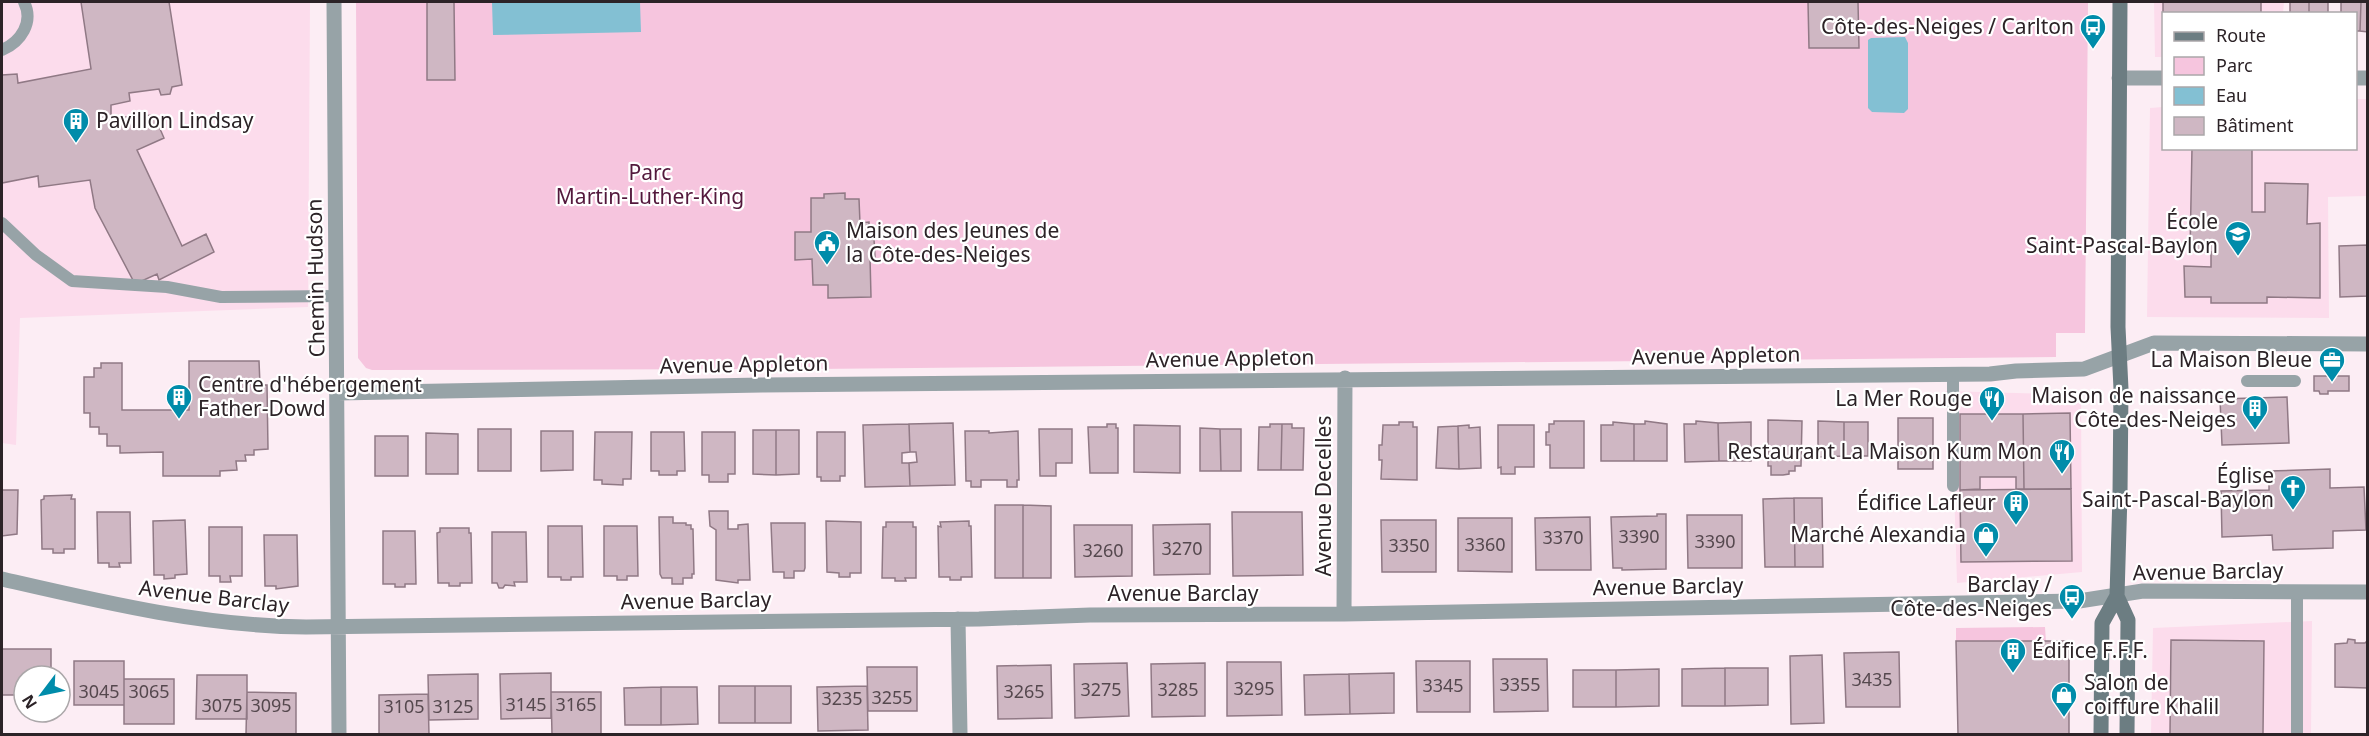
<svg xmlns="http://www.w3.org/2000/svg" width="2369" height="736" font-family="'Noto Sans',sans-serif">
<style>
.built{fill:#fcdcec}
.green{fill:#f6c5de}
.water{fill:#83c0d3}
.building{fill:#cfb7c3;stroke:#907985;stroke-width:1.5}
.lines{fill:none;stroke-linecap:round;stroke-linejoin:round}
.service{stroke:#97a3a7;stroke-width:12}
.minor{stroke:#97a3a7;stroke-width:15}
.secondary{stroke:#6c7d82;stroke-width:15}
.labels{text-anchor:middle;stroke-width:4.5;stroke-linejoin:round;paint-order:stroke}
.number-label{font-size:18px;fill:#55484e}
.poi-label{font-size:21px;fill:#2c2327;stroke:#fff;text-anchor:end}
.park-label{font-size:21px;fill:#53183c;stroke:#fff}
.street-label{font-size:21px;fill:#2c2327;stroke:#fff}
</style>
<rect width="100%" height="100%" fill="#fcedf4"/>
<path class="built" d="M2,2h308l-2,305 -288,11 -4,127 -14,-2z
M2154,2h130l-1,11 -119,1 -1,43h-8z
M2163,97l1,51h192v-49h11v97l-39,1 1,121 -182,-1 3,-209 13,-1z
M1945,391l136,4 1,177 -125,11 -3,-96z
M2312,621l-1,113h-160l2,-106z"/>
<path class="green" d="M356,2h1732l-3,331h-29v24l-1242,12 -442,1 -6,-2 -8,-10z
M2045,627l1,15 -90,-1v-13z"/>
<path class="water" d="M492,2h148l1,30 -148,3z
M1905,37l3,6v66l-4,4 -32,-1 -4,-4v-68l3,-2z"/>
<path class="building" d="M81,2h88l13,83 -10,2 -2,7 -9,1 -2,-6 -30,4 1,8 -19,4v13l43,-3 10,23 -27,12 45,96 24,-12 8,18 -55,28 -2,-6 -22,10 -40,-76 -5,-28 -51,7 -1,-11 -36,7v-108l15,-1 1,9 73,-14z
M427,2h27l1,78h-28z
M1808,2h50l1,46h-50z
M2163,2h98v12h-98z
M2290,2h19v12h-19z
M2309,2h19v12h-19z
M2341,2h20l-1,29h-4v-17h-15z
M2361,2h7v30l-8,-1z
M2192,148h60v64h13v-29l43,1 -1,40 13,-1v75l-53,-1v6h-56v-6h-26l-1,-31 27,1v-15h-21z
M845,193v6h14l1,24 9,-1v17h5l1,18h-5l1,40 -43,1v-13h-15l-1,-26 -17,1v-28h16v-34h13v-4z
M2368,245v51l-28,1 -1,-51z
M189,361h70l1,24h7l1,64 -14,1v5h-9l1,6h-10l1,9 -17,1v5h-57v-24l-43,1v-7h-13v-12h-8v-7h-9v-14h-6v-36h10v-9h7v-5h21v47h67z
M2314,376h35v15h-21v3h-8l-1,-3h-5z
M2287,397l2,46 -67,2 -2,-46z
M2070,413l1,76h-47l-1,-75z
M1960,414h63l1,75h-8v-12h-36v12l-20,1z
M1898,418h35v51h-35z
M1768,420l34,1 -1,45h-6v5h-6v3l-6,1h-12v-9h-3z
M1554,421h30v47h-34v-23h-4v-13h3v-8h5z
M1645,421l22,3v37h-33v-37h11z
M1696,421l22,2 1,38 -34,1 -1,-38h12z
M1818,421l26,1v34l-26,1z
M1399,422h14v5h4v53l-36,-1 1,-19h-3v-15h3l1,-20h16z
M1613,422l21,2v37h-33v-36h12z
M1751,422v39h-32l-1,-38z
M1844,422h24v34h-24z
M953,423l2,62 -45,1 -1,-23 8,-1 -1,-10h-6l-1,-28z
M909,424l1,28 -8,1v10h7l1,23 -45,1 -2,-62z
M1107,424h9v4h2v45h-28l-2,-46h19z
M1270,424h12l-1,46h-23l1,-43h11z
M1282,424h10v4h12l-1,42h-22z
M1134,425l46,1v47l-46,-1z
M1469,425v3l11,-1 1,41 -22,1 -1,-43z
M1498,425h36v42h-19v7h-14v-7l-3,1z
M1458,426l1,43 -23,-1 2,-41z
M1200,428l20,1 1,42h-21z
M478,429h33v42h-33z
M1039,429h33v34h-16v13h-16z
M1220,429h21v42h-20z
M753,430h23v45l-23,-1z
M776,430h23v44l-23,1z
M541,431h32v39l-32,1z
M965,431h24v2l29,-2 1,49h-2v7h-10v-7h-26v7h-10v-6h-5z
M595,432h37l-1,47h-8v6l-21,-1v-4h-8z
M651,432h33l1,39h-8v4h-18v-4h-8z
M702,432h33v42h-7v8h-19v-7h-7z
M817,432h28v44h-5v5h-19v-4h-4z
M426,433l32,1v40h-32z
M375,436h33v40h-33z
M2330,469v19l34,-1 2,43 -33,1v17l-60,2 -1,-15 -50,2 -1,-46 48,-1v-19z
M2071,489l1,72 -111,1 -1,-72z
M2,490h16l-1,44 -15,2z
M72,495l-1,4h4v50h-11v4h-11v-4h-11l-1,-49 3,-1v-3z
M1794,498h28l1,69h-28z
M1794,498l1,69h-30l-2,-68z
M995,505h28v73h-28z
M1023,505l28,1v72h-28z
M709,511h19v18h10v-4l10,-1 2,56h-12v3l-22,-3v-50l-6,-4z
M97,512h33l1,51h-12l1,4h-11v-4h-11z
M1232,512h70l1,63 -70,1z
M1657,514h9v55l-44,1v-2h-9l-2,-51 46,-1z
M1687,515h55v53h-54z
M659,517h14v6h13v2h5v4h2l1,45h-2v4h-9v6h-11v-6h-10l-2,-4z
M1590,517l1,53h-55l-1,-52z
M1458,518h54v54l-54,-1z
M185,520l2,54 -12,1v3l-11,1v-4h-10l-1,-54z
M1381,520h55v52h-54z
M826,521l35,1v51h-11v4h-11v-4l-12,-1z
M969,521v5h2l1,51h-11v3h-11v-3h-11l-1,-51 3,1 -1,-5z
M886,522h27v5h3v51h-11l1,3h-11v-3h-13l1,-51h3z
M771,523h34v45l-1,3h-10v7h-10v-6h-11z
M1210,524v50l-56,1 -1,-50z
M1074,525h58v51l-57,1z
M548,526h34l1,51h-12v3h-10v-3h-13z
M604,526h33l1,50h-11v4h-10v-4h-13z
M209,527h33v49h-12l1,6h-11v-6h-11z
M440,528h29v5h2l1,50h-12v3h-11v-3h-11l-1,-50 3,-1z
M383,531h32l1,53h-11v3h-10v-3h-12z
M492,532h34l1,50h-13l1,4 -10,-1 -2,3h-4l-2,-5h-5z
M264,535h33l1,51 -22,3v-3h-11z
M2348,639l7,1v3h10l3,-3v48l-33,-1v-43l12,-1z
M2171,640l93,1 -1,93h-93z
M1956,641h113v93h-111z
M2,649h49v27h-27v19h-22z
M1899,652l1,55h-54l-2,-54z
M1822,655l2,68 -33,1 -1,-68z
M1493,659h54l1,52 -54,1z
M74,661h50v44h-50z
M1416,661h54v51h-53z
M1227,662h54l1,53 -55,1z
M1127,663l2,53 -54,2 -1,-54z
M1205,663v53l-53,1 -1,-53z
M1051,665l1,53 -54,1 -1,-53z
M867,667h50v44h-49z
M1725,668h43v37l-43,1z
M1725,668v38h-43v-37z
M1659,669v37l-43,1v-37z
M1573,670h43v37h-43z
M551,673v45l-50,1 -1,-45z
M1394,673v40l-44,1 -1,-40z
M478,674v45l-49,1 -1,-45z
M1349,674l1,40 -45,1 -1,-40z
M197,675h50v44h-51z
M124,679h50v45h-50z
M719,686h36v37h-36z
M755,686h36v37h-36z
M867,686l1,44 -50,1 -1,-44z
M661,687v38h-36l-1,-37z
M661,687h36l1,37 -37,1z
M247,692l49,1v41h-50z
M551,692h50v42h-49z
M428,694l1,40h-50v-39z"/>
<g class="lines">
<path class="service" d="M2,50c19,-8 32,-28 22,-48
M2,223l34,32 36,26 95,6 54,10 115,-1
M2247,381h48
M1953,486v-111
M2297,734v-142"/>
<path class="minor" d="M334,2l5,732
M2119,78h45
M2356,78h12
M338,393l424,-8 1228,-11 26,-3 68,-2 70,-26 214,1
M2,579c100,23 200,47 304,48l673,-8 111,-4 254,-1 735,-13 64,-10 225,1
M1344,614l1,-236
M958,619l2,115"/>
<path class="secondary" d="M2117,596l11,24 -1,114
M2101,734l1,-111 15,-27 3,-102 1,-105 -3,-62 2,-325"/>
</g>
<defs>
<g id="bus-pin" transform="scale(1.35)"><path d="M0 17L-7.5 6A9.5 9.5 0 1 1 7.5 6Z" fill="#008caa" stroke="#fff"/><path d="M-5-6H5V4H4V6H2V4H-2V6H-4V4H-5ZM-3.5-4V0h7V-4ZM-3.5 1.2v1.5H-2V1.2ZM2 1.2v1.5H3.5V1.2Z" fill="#fff"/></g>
<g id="building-pin" transform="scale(1.35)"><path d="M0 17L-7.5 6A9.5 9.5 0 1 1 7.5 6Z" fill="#008caa" stroke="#fff"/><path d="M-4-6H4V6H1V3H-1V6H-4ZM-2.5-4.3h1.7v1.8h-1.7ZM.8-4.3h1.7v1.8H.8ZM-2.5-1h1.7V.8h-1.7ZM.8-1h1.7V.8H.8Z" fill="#fff"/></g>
<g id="school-pin" transform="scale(1.35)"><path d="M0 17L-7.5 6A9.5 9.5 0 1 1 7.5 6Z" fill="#008caa" stroke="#fff"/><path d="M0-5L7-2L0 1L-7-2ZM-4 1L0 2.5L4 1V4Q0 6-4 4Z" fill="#fff"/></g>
<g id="civic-pin" transform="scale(1.35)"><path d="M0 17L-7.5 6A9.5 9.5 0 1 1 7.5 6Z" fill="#008caa" stroke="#fff"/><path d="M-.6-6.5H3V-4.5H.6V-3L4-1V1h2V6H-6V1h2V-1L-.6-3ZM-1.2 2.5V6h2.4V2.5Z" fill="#fff"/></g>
<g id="office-pin" transform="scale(1.35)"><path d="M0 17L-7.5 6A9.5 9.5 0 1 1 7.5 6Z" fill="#008caa" stroke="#fff"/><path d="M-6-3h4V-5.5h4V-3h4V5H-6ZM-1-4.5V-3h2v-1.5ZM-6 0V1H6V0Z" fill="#fff"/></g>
<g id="restaurant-pin" transform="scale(1.35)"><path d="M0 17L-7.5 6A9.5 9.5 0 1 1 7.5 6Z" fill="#008caa" stroke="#fff"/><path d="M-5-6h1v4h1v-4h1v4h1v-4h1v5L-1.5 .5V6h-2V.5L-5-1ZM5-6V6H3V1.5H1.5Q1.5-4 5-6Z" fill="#fff"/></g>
<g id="church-pin" transform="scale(1.35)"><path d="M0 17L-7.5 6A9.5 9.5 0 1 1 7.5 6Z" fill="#008caa" stroke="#fff"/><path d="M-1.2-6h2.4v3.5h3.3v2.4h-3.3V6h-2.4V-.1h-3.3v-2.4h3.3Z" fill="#fff"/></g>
<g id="shop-pin" transform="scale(1.35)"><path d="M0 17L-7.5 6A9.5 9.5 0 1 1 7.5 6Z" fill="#008caa" stroke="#fff"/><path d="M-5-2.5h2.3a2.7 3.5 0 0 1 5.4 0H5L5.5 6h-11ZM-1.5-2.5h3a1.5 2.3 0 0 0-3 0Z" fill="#fff"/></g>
</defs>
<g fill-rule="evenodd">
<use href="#bus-pin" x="2093" y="27"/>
<use href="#building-pin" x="76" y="121"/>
<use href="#school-pin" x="2238" y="234"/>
<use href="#civic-pin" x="827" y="243"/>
<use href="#office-pin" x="2332" y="360"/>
<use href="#building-pin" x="179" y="397"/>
<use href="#restaurant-pin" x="1992" y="399"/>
<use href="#building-pin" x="2255" y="408"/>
<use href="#restaurant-pin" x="2062" y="452"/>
<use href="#church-pin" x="2293" y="488"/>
<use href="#building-pin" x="2016" y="503"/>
<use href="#shop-pin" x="1986" y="535"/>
<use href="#bus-pin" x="2072" y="597"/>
<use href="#building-pin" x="2013" y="651"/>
<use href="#shop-pin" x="2064" y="695"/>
</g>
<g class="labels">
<g class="number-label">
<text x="1639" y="543">3390</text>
<text x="1563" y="544">3370</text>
<text x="1715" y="548">3390</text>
<text x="1485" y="551">3360</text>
<text x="1409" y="552">3350</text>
<text x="1182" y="555">3270</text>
<text x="1103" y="557">3260</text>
<text x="1872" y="686">3435</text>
<text x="1520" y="691">3355</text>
<text x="1443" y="692">3345</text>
<text x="1254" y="695">3295</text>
<text x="1101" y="696">3275</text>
<text x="1178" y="696">3285</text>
<text x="99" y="698">3045</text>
<text x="149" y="698">3065</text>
<text x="1024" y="698">3265</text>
<text x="892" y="704">3255</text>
<text x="842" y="705">3235</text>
<text x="526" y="711">3145</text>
<text x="576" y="711">3165</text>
<text x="222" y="712">3075</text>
<text x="271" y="712">3095</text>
<text x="404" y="713">3105</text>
<text x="453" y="713">3125</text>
</g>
<g class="poi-label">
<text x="2074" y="34">Côte-des-Neiges / Carlton</text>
<text x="96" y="128" text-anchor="start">Pavillon Lindsay</text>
<text x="2218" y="229">École<tspan x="2218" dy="24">Saint-Pascal-Baylon</tspan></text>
<text x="846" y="238" text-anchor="start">Maison des Jeunes de<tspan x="846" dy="24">la Côte-des-Neiges</tspan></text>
<text x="2312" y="367">La Maison Bleue</text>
<text x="198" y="392" text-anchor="start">Centre d'hébergement<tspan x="198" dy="24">Father-Dowd</tspan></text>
<text x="2236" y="403">Maison de naissance<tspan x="2236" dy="24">Côte-des-Neiges</tspan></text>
<text x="1972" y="406">La Mer Rouge</text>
<text x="2042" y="459">Restaurant La Maison Kum Mon</text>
<text x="2274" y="483">Église<tspan x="2274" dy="24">Saint-Pascal-Baylon</tspan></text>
<text x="1996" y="510">Édifice Lafleur</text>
<text x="1966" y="542">Marché Alexandia</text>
<text x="2052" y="592">Barclay /<tspan x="2052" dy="24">Côte-des-Neiges</tspan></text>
<text x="2032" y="658" text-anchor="start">Édifice F.F.F.</text>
<text x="2084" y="690" text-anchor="start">Salon de<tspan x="2084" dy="24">coiffure Khalil</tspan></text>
</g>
<g class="park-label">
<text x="650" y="180">Parc<tspan x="650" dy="24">Martin-Luther-King</tspan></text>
</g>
<g class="street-label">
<text transform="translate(316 278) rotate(-91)" y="7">Chemin Hudson</text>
<text transform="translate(1716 356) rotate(-1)" y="7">Avenue Appleton</text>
<text transform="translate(1230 359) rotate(-1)" y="7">Avenue Appleton</text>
<text transform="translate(744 365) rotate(-1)" y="7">Avenue Appleton</text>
<text transform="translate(1324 496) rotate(-90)" y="7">Avenue Decelles</text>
<text transform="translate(2208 572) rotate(-1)" y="7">Avenue Barclay</text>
<text transform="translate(1668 587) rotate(-1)" y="7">Avenue Barclay</text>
<text x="1183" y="601">Avenue Barclay</text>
<text transform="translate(214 597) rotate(7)" y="7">Avenue Barclay</text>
<text transform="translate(696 601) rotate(-1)" y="7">Avenue Barclay</text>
</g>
</g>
<rect width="2369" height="736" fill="none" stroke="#2c2327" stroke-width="6"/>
<rect x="2162" y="12" width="195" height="138" fill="#ffffff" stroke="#aba7a9" stroke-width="1.5"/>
<rect x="2174" y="32" width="30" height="9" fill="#6c7d82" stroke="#aba7a9" stroke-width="1.5"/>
<text x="2216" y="42" font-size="18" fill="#2c2327">Route</text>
<rect x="2174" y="57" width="30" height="18" fill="#f6c5de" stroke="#aba7a9" stroke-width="1.5"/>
<text x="2216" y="72" font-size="18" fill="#2c2327">Parc</text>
<rect x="2174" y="87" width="30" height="18" fill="#83c0d3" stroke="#aba7a9" stroke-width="1.5"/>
<text x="2216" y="102" font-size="18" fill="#2c2327">Eau</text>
<rect x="2174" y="117" width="30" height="18" fill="#cfb7c3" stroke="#aba7a9" stroke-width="1.5"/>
<text x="2216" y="132" font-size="18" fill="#2c2327">Bâtiment</text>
<g transform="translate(42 694) rotate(238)"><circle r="28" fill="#ffffff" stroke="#aba7a9" stroke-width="1.5"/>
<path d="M0-4.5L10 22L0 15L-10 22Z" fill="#008caa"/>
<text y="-9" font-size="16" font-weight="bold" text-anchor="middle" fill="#2c2327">N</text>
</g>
</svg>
